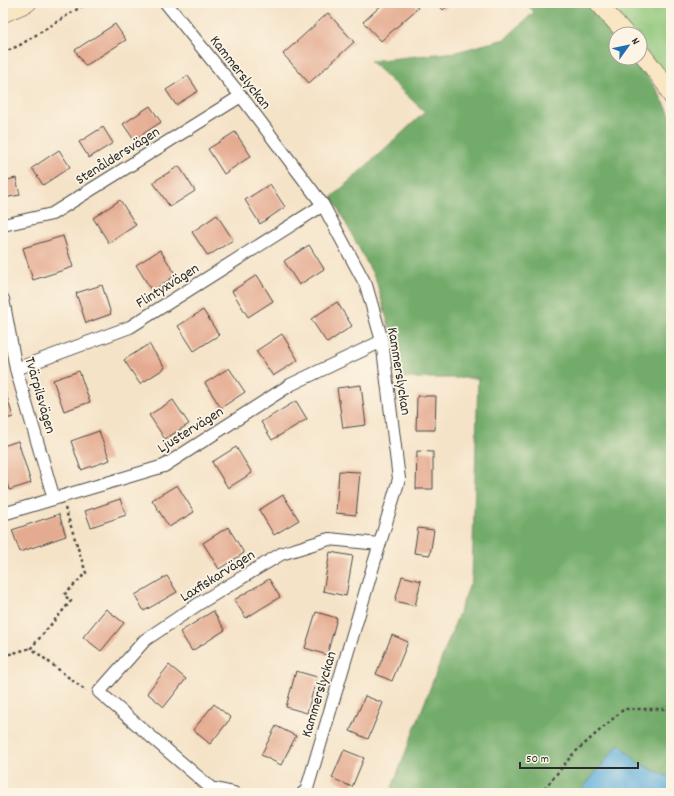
<svg xmlns="http://www.w3.org/2000/svg" width="674" height="796" font-family="Dekko,sans-serif">
<style>
.green{fill:#8fc77a;stroke:#5d7952}
.forest{fill:#73ac6a;stroke:#4f6c4a}
.water{fill:#62b0dc;stroke:#466e84}
.building{fill:#e5ab91}
.lines{fill:none;stroke-linecap:round;stroke-linejoin:round}
.street-casing{stroke:#494743;stroke-width:14}
.secondary-casing{stroke:#494743;stroke-width:18}
.path{stroke:#494743;stroke-width:2.5;stroke-dasharray:3 3;stroke-linecap:butt}
.street{stroke:#fff;stroke-width:12}
.secondary{stroke:#f9e7c3;stroke-width:17}
.labels{text-anchor:middle;stroke-width:3.5;stroke-linejoin:round;paint-order:stroke}
.street-label{font-size:15px;fill:#2b2b2b;stroke:#fcf5e5}
</style>
<rect width="100%" height="100%" fill="#fcf5e5"/>
<filter id="ink" filterUnits="userSpaceOnUse"><feTurbulence type="fractalNoise" baseFrequency=".025" numOctaves="2"/><feDisplacementMap in="SourceGraphic" scale="8" xChannelSelector="R" yChannelSelector="G"/><feConvolveMatrix kernelMatrix="1 2 1 2 8 2 1 2 1" color-interpolation-filters="sRGB"/></filter>
<filter id="wash" filterUnits="userSpaceOnUse"><feTurbulence type="fractalNoise" baseFrequency=".012" numOctaves="4" result="noise"/><feDisplacementMap in="SourceGraphic" scale="16" xChannelSelector="R" yChannelSelector="G"/><feGaussianBlur stdDeviation="0.9" result="paint"/><feColorMatrix in="noise" values="0 0 0 0 0 0 0 0 0 0 0 0 0 0 0 0 0 1.4 0 .05"/><feComposite in="paint" operator="in"/></filter>
<g filter="url(#wash)">
<rect width="100%" height="100%" fill="#f5e3c8"/>
<path class="green" d="M606,3h65v84l-31,-45v-8h-6z"/>
<path class="forest" d="M526,3h60l30,33v22h18l23,32 14,26v662l-33,-15 -19,-19 -40,49h-189l82,-214 6,-201h-79l-8,-45 -15,-53 -44,-83 93,-85 -55,-51 86,-9 49,-13 29,-27z"/>
<path class="water" d="M619,744l19,19 33,15v15h-92z"/>
<g id="blocks">
<path class="building" d="M384,3h29l5,5 -37,33 -18,-19z
M437,3h14l-8,7z
M328,13l26,29 -45,41 -26,-29z
M115,24l11,16 -41,26 -10,-16z
M188,76l10,15 -22,14 -10,-15z
M150,106l11,16 -27,18 -11,-16z
M103,127l10,16 -24,15 -10,-16z
M235,132l16,24 -27,18 -16,-25z
M59,150l11,17 -27,18 -11,-17z
M179,166l16,25 -25,16 -17,-25z
M16,178l4,17 -17,3v-17z
M270,184l15,23 -25,17 -15,-24z
M120,200l16,25 -27,18 -16,-25z
M217,215l16,25 -25,16 -16,-24z
M63,236l10,31 -40,13 -10,-32z
M309,245l15,24 -25,16 -15,-24z
M160,250l16,25 -24,16 -16,-26z
M257,275l16,26 -25,16 -16,-26z
M102,285l9,29 -25,9 -10,-30z
M337,302l15,24 -25,17 -16,-24z
M203,310l16,25 -25,16 -16,-25z
M282,334l16,26 -25,16 -17,-25z
M149,344l16,24 -25,16 -16,-24z
M229,368l16,24 -24,16 -16,-25z
M79,371l11,31 -26,9 -11,-31z
M3,384l10,33 -10,3z
M361,385l5,40 -23,3 -6,-40z
M417,396h19l-1,34h-19z
M173,400l16,24 -24,15 -16,-24z
M296,401l11,18 -35,21 -11,-18z
M99,431l11,29 -29,10 -10,-29z
M18,441l13,42 -22,7 -6,-22v-22z
M236,447l16,26 -24,15 -16,-26z
M417,451l16,1v37h-17z
M339,471l21,1 -4,43 -20,-2z
M177,485l17,27 -25,15 -17,-27z
M283,495l16,25 -25,15 -15,-25z
M120,499l6,16 -35,12 -6,-16z
M59,514l7,22 -46,16 -8,-22z
M228,527l16,26 -25,16 -16,-26z
M418,528l16,2 -4,25 -16,-2z
M330,552l23,4 -7,40 -23,-5z
M167,576l10,16 -33,19 -9,-16z
M402,576l19,5 -6,25 -20,-5z
M269,579l11,18 -34,21 -12,-18z
M106,609l18,14 -23,28 -18,-14z
M213,611l12,19 -33,21 -12,-19z
M316,612l21,6 -10,37 -22,-7z
M392,635l16,7 -16,39 -16,-7z
M169,665l17,14 -22,28 -17,-14z
M296,671l21,6 -10,36 -21,-6z
M365,696l18,7 -15,36 -18,-8z
M214,704l17,14 -21,26 -17,-14z
M276,726l20,10 -15,29 -20,-10z
M344,750l20,8 -12,29 -20,-9z"/>
</g>
</g>
<g filter="url(#ink)">
<use href="#blocks" fill-opacity="0" stroke="#494743" stroke-width="1"/>
<g class="lines">
<g class="street-casing">
<path id="street" d="M166,3l75,93 82,109 43,80 16,56 17,138 -93,313 -3,1
M3,225l49,-11 189,-118
M3,299l13,70 38,130
M16,369l114,-42 193,-122
M3,514l161,-48 126,-81 92,-44
M234,793l-23,-5 -112,-96 46,-52 55,-37 81,-49 48,-15 50,5"/>
</g>
<g class="secondary-casing">
<path id="secondary" d="M598,3l28,31
M3,14l25,-11
M640,51l25,33 6,12"/>
</g>
<path class="path" d="M3,53l17,-8 67,-42
M65,508l21,65 -22,22 7,6 -40,47 55,43
M3,656l28,-8
M541,793l32,-39 51,-45h47"/>
<use href="#street" class="street"/>
<use href="#secondary" class="secondary"/>
</g>
</g>
<g class="labels">
<g class="street-label">
<text transform="translate(241 72) rotate(52)" y="5">Kammerslyckan</text>
<text transform="translate(117 155) rotate(-32)" y="5">Stenåldersvägen</text>
<text transform="translate(167 285) rotate(-32)" y="5">Flintyxvägen</text>
<text transform="translate(400 371) rotate(81)" y="5">Kammerslyckan</text>
<text transform="translate(41 395) rotate(74)" y="5">Tvärpilsvägen</text>
<text transform="translate(190 429) rotate(-32)" y="5">Ljustervägen</text>
<text transform="translate(217 575) rotate(-32)" y="5">Laxfiskarvägen</text>
<text transform="translate(318 694) rotate(-73)" y="5">Kammerslyckan</text>
</g>
</g>
<rect width="674" height="796" fill="none" stroke="#fcf5e5" stroke-width="16"/>
<g transform="translate(628 46) rotate(57)"><circle r="19" fill="#fcf5e5" stroke="#a8a49b"/>
<path d="M0-3L7 15L0 10L-7 15Z" fill="#1f6fb2"/>
<text y="-6" font-size="11" font-weight="bold" text-anchor="middle" fill="#2b2b2b">N</text>
</g>
<path d="M520 762v6h118v-6" fill="none" stroke="#2b2b2b" stroke-width="2"/>
<text x="526" y="762" font-size="12" fill="#2b2b2b" stroke="#fcf5e5" stroke-width="3" paint-order="stroke">50 m</text>
</svg>
